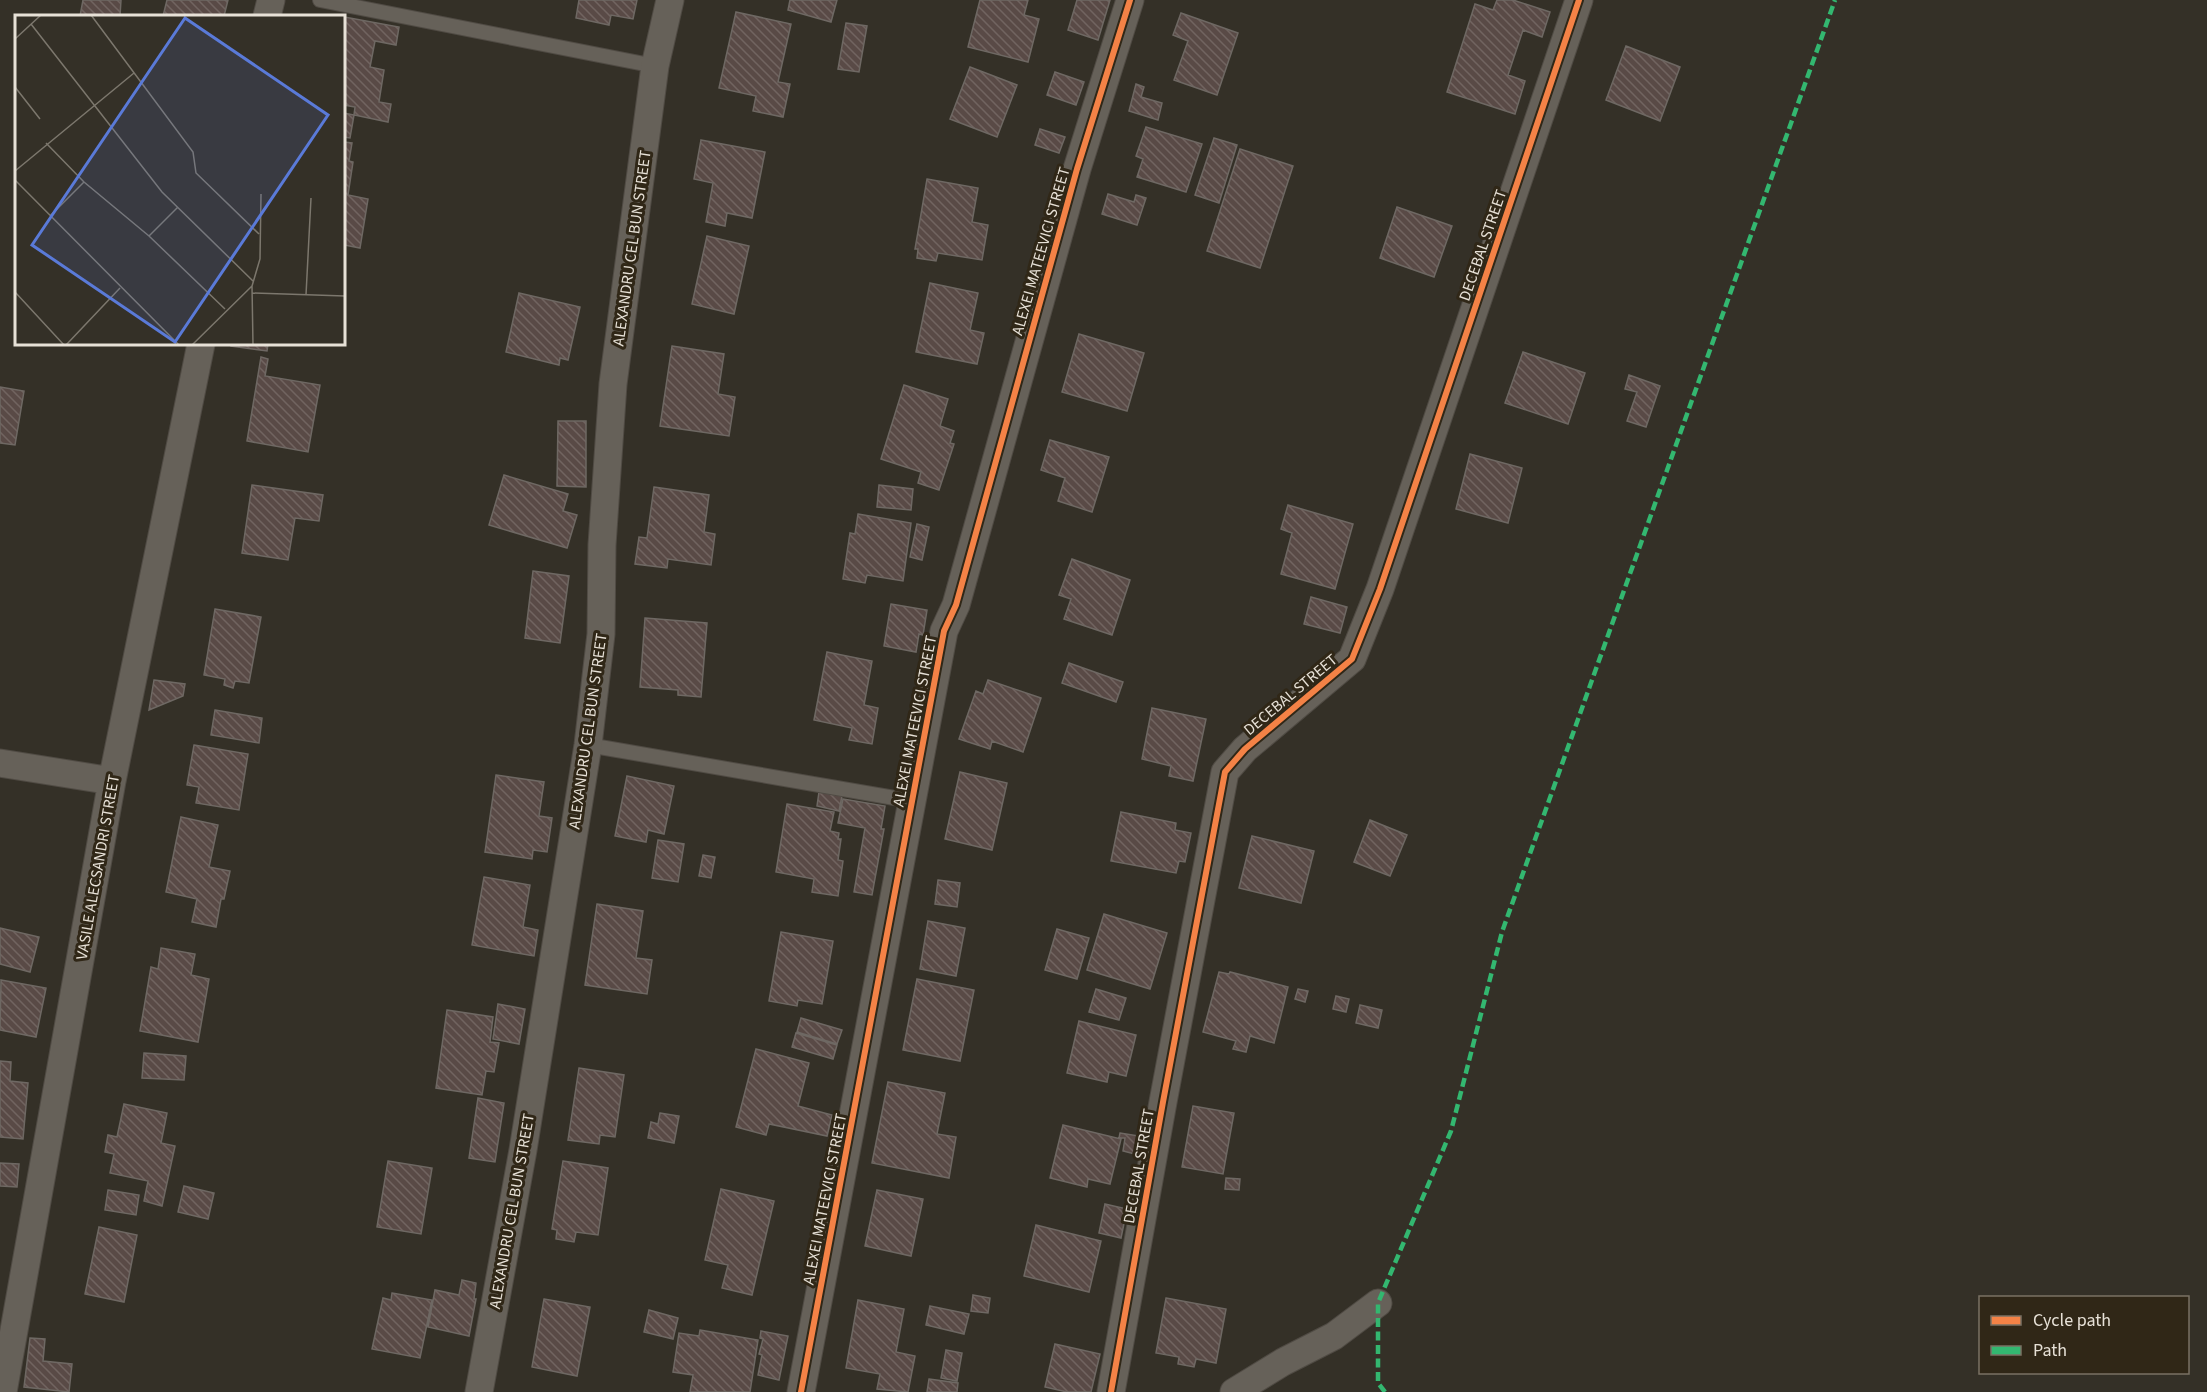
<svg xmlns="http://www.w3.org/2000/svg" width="2207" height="1392" font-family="'Source Sans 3',sans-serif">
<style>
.building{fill:url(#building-back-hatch);stroke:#6e6863;stroke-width:1.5}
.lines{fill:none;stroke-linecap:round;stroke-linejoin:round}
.service-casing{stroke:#504b44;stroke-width:16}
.minor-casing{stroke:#504b44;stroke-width:29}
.service{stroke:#666159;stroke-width:14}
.minor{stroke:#666159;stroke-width:27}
.quiet{stroke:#33b770;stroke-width:4.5;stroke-dasharray:9 4.5;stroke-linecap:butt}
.cycleway-casing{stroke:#302717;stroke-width:10}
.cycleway{stroke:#f48246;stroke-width:6}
.labels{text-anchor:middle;stroke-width:6;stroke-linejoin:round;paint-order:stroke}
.street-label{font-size:16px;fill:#e7e1d7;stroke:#302717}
.inset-road{fill:none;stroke:#7c776d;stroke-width:1.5}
.view{fill:#5a7ad8;fill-opacity:0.15;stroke:#5a7ad8;stroke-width:3}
.inset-edge{fill:none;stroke:#e7e1d7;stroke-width:3}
</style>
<defs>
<pattern id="building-back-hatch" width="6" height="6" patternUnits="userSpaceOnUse" patternTransform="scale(1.5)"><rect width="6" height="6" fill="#594a46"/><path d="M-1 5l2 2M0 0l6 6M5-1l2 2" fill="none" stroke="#716460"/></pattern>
</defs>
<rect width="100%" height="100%" fill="#343027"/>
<path class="building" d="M83,0h38l-1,16h-40z
M167,0h61l-4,16h-61z
M579,0h58l-4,19 -22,-4 -2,10 -33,-7z
M790,0h47l-6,22 -43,-12z
M980,0h48l-4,15 15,4 -11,43 -60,-15z
M1077,0h33l-12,40 -30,-10z
M1497,0h16l37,12 -8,25 -19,-7 -15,45 17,6 -10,33 -68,-22 28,-88 18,6z
M736,12l55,12 -13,58 12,2 -7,33 -30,-6 3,-15 -37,-8z
M1181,13l57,20 -21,62 -43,-15 14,-39 -15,-6z
M339,16l60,11 -3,18 -21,-4 -5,26 14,3 -5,32 12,2 -3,18 -34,-7 1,-8 -11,-2v-89z
M846,23l21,3 -8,46 -21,-3z
M1626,46l54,21 -20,54 -54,-21z
M970,67l47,18 -20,52 -47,-18z
M1055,72l29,10 -8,23 -29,-10z
M1136,84l8,3 -3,10 21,6 -4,17 -29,-9z
M344,113l10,2 -4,23 -6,-1z
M1146,127l56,17 -16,48 -49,-15 6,-18 -7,-3z
M1040,129l25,8 -6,16 -24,-8z
M1214,138l23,7 -18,58 -24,-8z
M701,140l64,12 -13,66 -25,-5 -2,13 -19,-4 7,-39 -19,-4z
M344,142l8,1 -3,18 4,1 -5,33 20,4 -8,49 -16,-3z
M1240,149l53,17 -33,102 -53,-17z
M927,179l51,9 -6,34 16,3 -6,35 -44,-7 -2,8 -19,-3 1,-9h-3z
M1108,194l26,8 2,-7 10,3 -9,27 -35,-11z
M1397,207l55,19 -18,51 -54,-19z
M707,236l42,10 -15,68 -42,-10z
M930,283l48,10 -8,37 14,3 -7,31 -61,-12z
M519,293l61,14 -12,53 -8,-2 -1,7 -53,-13z
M1079,334l65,19 -17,58 -65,-19z
M231,344h37l-1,7 -36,-5z
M672,346l52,8 -6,40 17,3 -6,39 -69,-10z
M1523,352l62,21 -17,51 -63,-21z
M261,357l7,2 -3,17 55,9 -12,67 -61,-11z
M1629,375l31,11 -14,41 -19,-6 10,-29 -12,-3z
M904,385l44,14 -8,27 14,5 -4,12 4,1 -15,46 -21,-7 3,-11 -40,-13z
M0,387l24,4 -9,54 -15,-2z
M558,421h28v66l-29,-1z
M1050,440l59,17 -17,55 -34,-11 7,-23 -24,-8z
M1470,454l52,14 -14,55 -52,-14z
M504,475l64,19 -5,17 14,4 -10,33 -78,-23z
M252,485l71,10 -4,26 -24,-3 -7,42 -46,-7z
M879,485l34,4 -2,21 -34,-3z
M654,487l55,8 -5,37 11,2 -4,31 -43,-6 -1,9 -32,-4 4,-27 8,1z
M1288,505l65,19 -18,65 -54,-15 11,-41 -11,-4z
M858,514l53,9 -8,58 -36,-6 -2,8 -22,-4 7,-46 5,1z
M917,524l12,3 -7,33 -12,-3z
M1072,559l58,21 -18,55 -48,-16 7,-20 -12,-4z
M533,571l36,5 -9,67 -35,-5z
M1311,597l36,10 -7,26 -36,-9z
M891,604l36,6 -4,25 -4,-1 -3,18 -32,-6z
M215,609l46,8 -12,66 -14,-2 -2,7 -9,-3 1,-6 -21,-4z
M645,618l62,5 -6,74 -23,-2v-5l-38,-3z
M827,652l45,9 -8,44 14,3 -6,36 -23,-4 3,-12 -38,-8z
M1069,663l54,19 -7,20 -54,-19z
M154,680l31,4 -2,12 -34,14z
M988,680l53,18 -18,54 -31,-11 -2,8 -31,-10 17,-48 7,3z
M1152,708l54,11 -13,62 -24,-5 2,-10 -29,-7z
M215,710l47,8 -3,25 -48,-8z
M194,745l54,9 -9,56 -43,-7 3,-16 -12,-2z
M960,772l47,11 -15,67 -47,-11z
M496,775l48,7 -5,34 13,2 -5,34 -14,-2 -1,9 -47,-7z
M627,776l47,10 -10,48 -16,-4 -2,12 -31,-6z
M819,792l23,4 -3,15 -22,-5z
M843,799l42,7 -4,23h3l-12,66 -18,-3 11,-64 -27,-5z
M787,804l47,8 -4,19 9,2 -1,6h3l-3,21 5,1 -5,35 -26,-4 2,-13 -38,-7z
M1121,812l55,11 -1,7 16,3 -6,29 -6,-1 -3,12 -65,-12z
M181,817l37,8 -9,42 21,4 -6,28h-3l-5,28 -24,-5 5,-23 -31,-7z
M1370,820l37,15 -17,41 -36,-14z
M1252,836l62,15 -13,52 -62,-15z
M658,840l26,4 -6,38 -26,-4z
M703,855l12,2 -4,21 -12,-2z
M484,877l46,8 -7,42 15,3 -4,26 -62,-11z
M938,880l22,3 -3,24 -22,-3z
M597,904l46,7 -7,47 16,2 -5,34 -62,-9z
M1104,914l63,19 -17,56 -63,-19z
M928,921l37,7 -9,48 -36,-7z
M0,928l39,9 -9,35 -30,-8z
M1057,929l32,9 -12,41 -32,-9z
M781,932l52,9 -11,63 -24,-4 -1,6 -28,-5z
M161,948l34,6 -4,21 18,4 -11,63 -58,-11 11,-64 7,2z
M1219,972l10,2 1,-2 58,15 -14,56 -24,-7 -4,16 -13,-3 3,-8 -33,-9z
M917,979l57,11 -14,71 -57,-11z
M1,980l45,8 -10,49 -36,-7z
M1096,989l30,9 -7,22 -30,-8z
M1298,989l10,2 -3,11 -10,-3z
M1336,996l13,3 -3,13 -13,-3z
M498,1004l27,5 -6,35 -26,-5z
M1360,1005l22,5 -4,18 -22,-5z
M447,1010l46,7 -3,25 9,1 -5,29 -8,-1 -4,24 -46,-7z
M801,1018l41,12 -5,14 -40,-12z
M1079,1021l57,14 -10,41 -17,-4 -2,10 -40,-9z
M796,1033l41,12 -4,14 -41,-12z
M756,1049l53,14 -11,43 34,9 -5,21 -58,-12 -3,11 -30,-8z
M144,1053l42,3 -2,24 -42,-2z
M0,1061l11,1 -1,19 18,2 -5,56 -23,-2z
M579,1068l45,7 -9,62 -15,-2 -1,9 -31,-4z
M888,1082l57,11 -8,41 19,3 -7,41 -77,-15z
M478,1098l26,5 -9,59 -26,-4z
M124,1104l43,9 -6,30 14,3 -13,60 -18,-5 4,-20 -38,-8 4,-19 -9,-2 3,-17 9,2z
M1193,1106l41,7 -11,61 -41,-7z
M660,1113l19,3 -5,27 -26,-5 3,-16 7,2z
M1063,1125l58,14 -11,45 -22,-5 -1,8 -37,-9z
M1120,1133l19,3 -4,18 -12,-3 2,-13h-6z
M388,1161l44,7 -11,66 -44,-7z
M563,1161l45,7 -10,67 -22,-3 -2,10 -18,-3 1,-9 -5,-1z
M0,1163l19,1 -2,23 -17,-1z
M1226,1178l14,1 -1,11 -14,-1z
M184,1186l30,7 -6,26 -30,-7z
M721,1189l53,12 -22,94 -30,-7 6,-23 -23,-5z
M108,1190l31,5 -3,20 -31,-5z
M877,1190l46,9 -12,57 -46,-10z
M1105,1204l22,5 -6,29 -22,-5z
M1036,1225l65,16 -12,51 -65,-16z
M99,1227l38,8 -13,67 -39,-8z
M462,1280l14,3 -2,16h2l-7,37 -41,-9 7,-37 24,5z
M392,1293l40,7 -12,58 -48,-9 11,-51 8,2z
M973,1295l17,3 -2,15 -17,-2z
M1166,1298l60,11 -10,54 -20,-4 -2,8 -16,-3 1,-7 -23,-4z
M544,1299l46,8 -13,69 -45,-9z
M858,1300l46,9 -8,43 19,4 -7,36 -31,-3 3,-15 -34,-6z
M930,1306l39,8 -5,20 -38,-9z
M649,1310l29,8 -5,21 -29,-7z
M700,1330l58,10 -8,52h-60l3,-17 -20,-3 6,-39 20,3z
M761,1331l27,5 -9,44 -21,-5 4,-20 -3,-1 4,-15 -3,-1z
M30,1338l15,1 -2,22 29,3 -3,28 -45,-5z
M1055,1344l45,10 -9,38h-24l-22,-5z
M946,1350l16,3 -5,28 -16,-3z
M929,1379l29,4 -1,9h-30z"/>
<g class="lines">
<g class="service-casing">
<path id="service" d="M320,0l335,66
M588,745l324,56"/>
</g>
<g class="minor-casing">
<path id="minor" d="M267,16l4,-16
M0,763l112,18
M3,1392l109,-611 89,-437
M479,1392l44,-242 65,-405 13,-111 1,-89 11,-161 42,-318 15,-66
M801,1392l143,-761 12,-26 121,-436 53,-169
M1111,1392l52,-290 62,-330 20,-23 107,-90 28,-70 199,-589
M1234,1392l49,-30 51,-26 44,-33"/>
</g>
<use href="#service" class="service"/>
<use href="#minor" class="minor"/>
<path class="quiet" d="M1385,1392l-7,-9v-80l73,-172 51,-199 333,-932"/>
<g class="cycleway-casing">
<path id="cycleway" d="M801,1392l143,-761 12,-26 121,-436 53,-169
M1111,1392l52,-290 62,-330 20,-23 107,-90 28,-70 199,-589"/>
</g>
<use href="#cycleway" class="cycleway"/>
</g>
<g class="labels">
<g class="street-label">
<text transform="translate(1482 245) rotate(-71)" y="6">DECEBAL STREET</text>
<text transform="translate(631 248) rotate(-82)" y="6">ALEXANDRU CEL BUN STREET</text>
<text transform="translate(1040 251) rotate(-74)" y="6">ALEXEI MATEEVICI STREET</text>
<text transform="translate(1290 694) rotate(-40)" y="6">DECEBAL STREET</text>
<text transform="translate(914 721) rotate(-79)" y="6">ALEXEI MATEEVICI STREET</text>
<text transform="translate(587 731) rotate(-82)" y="6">ALEXANDRU CEL BUN STREET</text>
<text transform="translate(97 867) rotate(-80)" y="6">VASILE ALECSANDRI STREET</text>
<text transform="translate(1138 1166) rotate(-80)" y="6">DECEBAL STREET</text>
<text transform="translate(824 1199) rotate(-79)" y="6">ALEXEI MATEEVICI STREET</text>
<text transform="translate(511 1211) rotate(-80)" y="6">ALEXANDRU CEL BUN STREET</text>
</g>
</g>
<g transform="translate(15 15)">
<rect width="330" height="330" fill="#343027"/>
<path class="inset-road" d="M76,0l102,137 3,21 63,61M16,9l131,168 91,89M0,24l26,-24M0,72l25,32M31,128l38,39 65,54 76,73M0,156l119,-98M0,165l164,165M35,201l34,-34M134,221l29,-29M0,277l49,53M237,278l93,3M291,280l5,-97M51,330l54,-57M177,330l60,-59M238,330l-1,-59 8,-27 1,-65"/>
<path class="view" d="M170,3l143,97 -153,227 -143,-97z"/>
<rect width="330" height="330" class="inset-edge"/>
</g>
<rect x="1979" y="1296" width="210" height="78" fill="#302717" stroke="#797164" stroke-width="1.5"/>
<rect x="1991" y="1316" width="30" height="9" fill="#f48246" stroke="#797164" stroke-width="1.5"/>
<text x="2033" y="1326" font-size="18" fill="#e7e1d7">Cycle path</text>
<rect x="1991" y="1346" width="30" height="9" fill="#33b770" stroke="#797164" stroke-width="1.5"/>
<text x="2033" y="1356" font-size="18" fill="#e7e1d7">Path</text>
</svg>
